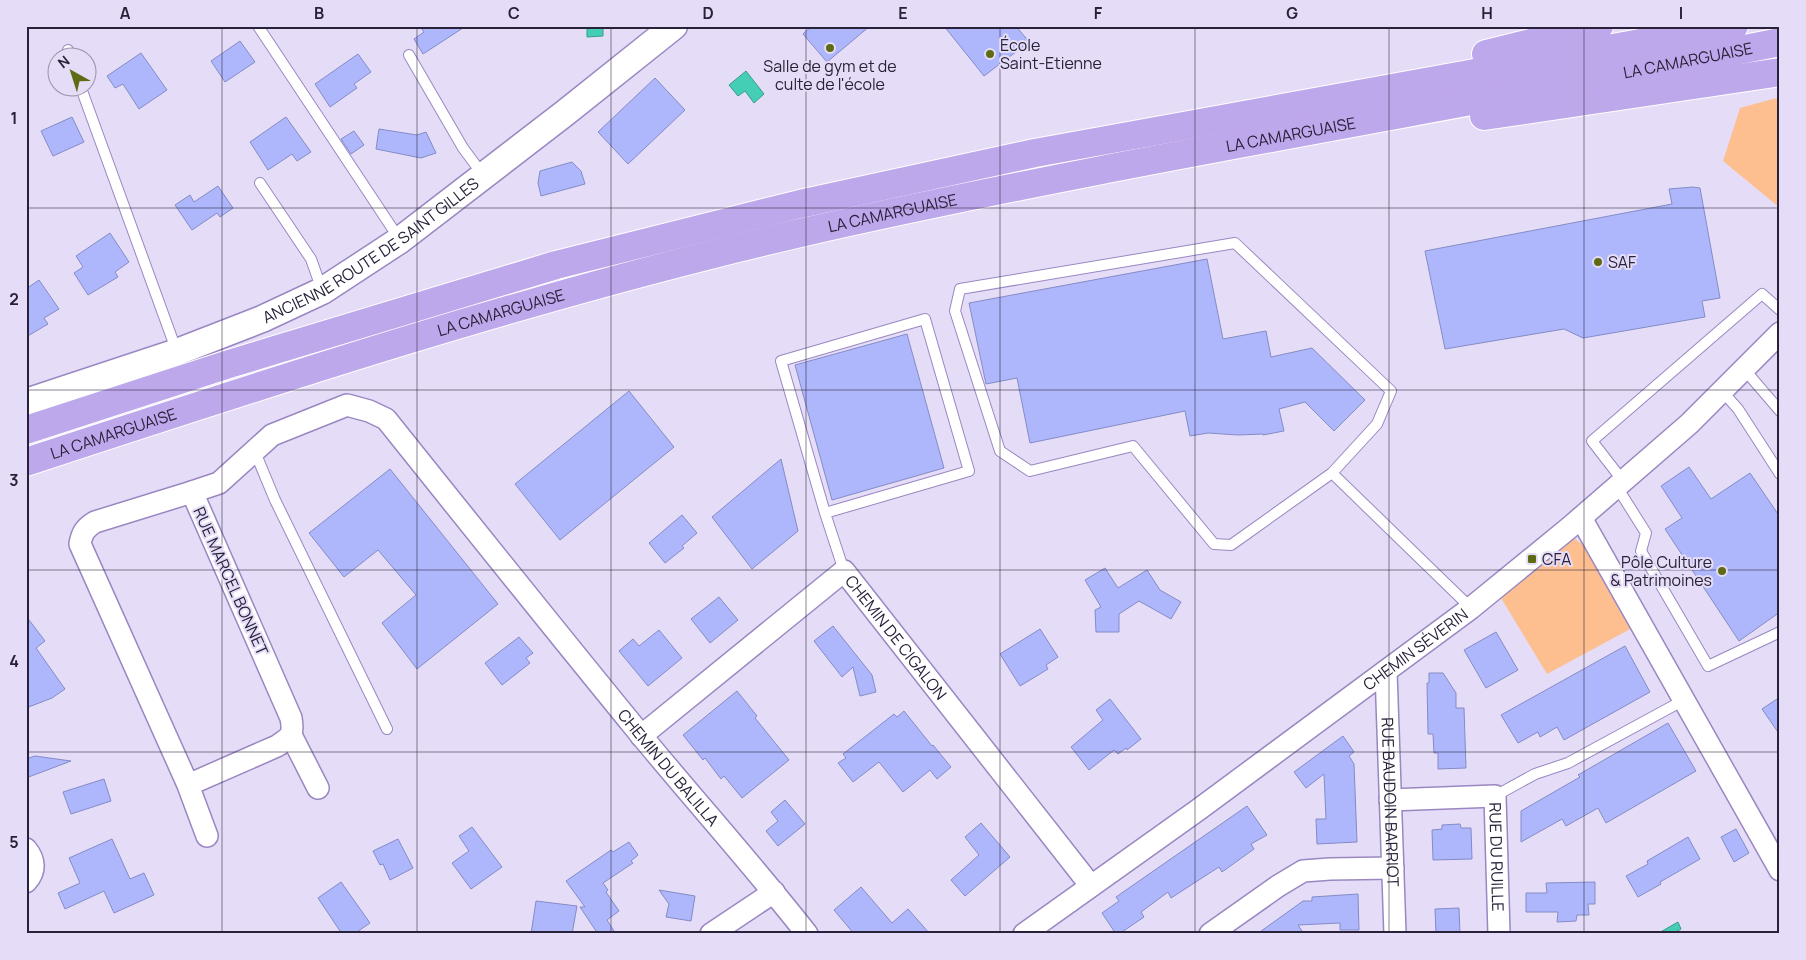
<svg xmlns="http://www.w3.org/2000/svg" width="1806" height="960" font-family="Manrope,sans-serif">
<style>
.green{fill:#fdbf90}
.water{fill:#43ceb5;stroke:#3b9a90}
.building{fill:#aeb7fc;stroke:#848bc6}
.lines{fill:none;stroke-linecap:round;stroke-linejoin:round}
.service-casing{stroke:#9a87c2;stroke-width:12}
.minor-casing{stroke:#9a87c2;stroke-width:24}
.tertiary-casing{stroke:#9a87c2;stroke-width:29}
.trunk-casing{stroke:#fff;stroke-width:30}
.service{stroke:#fff;stroke-width:10}
.minor{stroke:#fff;stroke-width:21}
.tertiary{stroke:#fff;stroke-width:26}
.trunk{stroke:#bea8ec;stroke-width:28}
.grid{fill:none;stroke:#292139;stroke-width:1;stroke-opacity:0.55}
.poi-dot{fill:#5e6b14;stroke:#e5ddf7;stroke-width:2}
.labels{text-anchor:middle;stroke-width:4;stroke-linejoin:round;paint-order:stroke}
.poi-label{font-size:16px;fill:#292139;stroke:#e5ddf7;text-anchor:start}
.street-label{font-size:16px;fill:#292139;stroke:#e5ddf7}
.neatline{fill:none;stroke:#292139;stroke-width:2}
.grid-label{font-size:16px;text-anchor:middle;font-weight:bold;fill:#292139}
</style>
<rect width="100%" height="100%" fill="#e5ddf7"/>
<path class="green" d="M1780,97v111l-57,-47 17,-53z
M1574,538l14,11 46,78 -87,47 -46,-76z"/>
<path class="water" d="M587,26h16v10l-16,1z
M746,71l18,23 -10,9 -9,-12 -7,5 -9,-11z
M1678,922l3,7 -5,3 1,2h-20z"/>
<path class="building" d="M420,26h46l-43,28 -9,-15 10,-7z
M812,26h58l-43,36 -24,-28z
M944,26h72l13,16 -45,34z
M240,41l15,21 -30,20 -14,-21z
M141,53l26,37 -28,19 -16,-25 -8,4 -8,-12z
M358,54l13,18 -17,12 3,4 -27,19 -15,-23z
M655,78l30,32 -57,54 -30,-32z
M72,117l12,25 -31,14 -12,-25z
M286,117l25,35 -14,9 -5,-7 -24,16 -18,-28z
M379,129l38,6 9,-3 10,21 -15,5 -45,-9z
M354,131l10,14 -13,9 -10,-15z
M572,162l9,9 4,13 -44,12 -3,-13 2,-12z
M218,186l15,22 -13,9 -3,-4 -25,17 -17,-25 15,-10 4,7z
M1693,187l7,1 20,110 -18,3 3,16 -122,21 -19,-9 -119,20 -20,-98 247,-47 -3,-15z
M110,233l19,29 -14,10 3,5 -30,18 -14,-22 9,-6 -7,-11z
M1207,259l16,80 43,-8 5,26 41,-9 53,52 -31,31 -29,-29 -26,7 5,22 -21,4v-1l-25,1 -30,-2 -18,3 -5,-25 -155,32 -13,-65 -31,6 -17,-81z
M39,280l20,29 -15,9 4,6 -22,13v-48z
M907,334l37,134 -112,32 -37,-135z
M629,391l45,56 -114,93 -45,-56z
M781,459l17,72 -46,38 -40,-52z
M1689,467l22,32 39,-26 30,44v95l-41,29 -74,-112 17,-11 -21,-32z
M390,469l108,135 -81,65 -35,-46 34,-28 -38,-45 -34,27 -35,-44z
M682,515l15,18 -15,13 2,2 -19,15 -16,-20z
M1105,568l13,20 29,-18 13,20 21,12 -10,17 -32,-18 -20,13v18h-23l-1,-22 6,-3 -16,-27z
M719,597l19,23 -28,23 -19,-24z
M26,616l19,25 -9,7 29,41 -13,9 -26,10z
M833,626l39,49 4,17 -16,4 -7,-29 -11,10 -28,-36z
M1040,629l18,28 -12,8 2,4 -28,17 -20,-32z
M659,630l23,28 -34,28 -29,-35 14,-12 6,7z
M1496,632l22,38 -32,18 -22,-38z
M519,637l14,16 -7,5 4,5 -28,22 -17,-22z
M1625,646l25,46 -86,48 -7,-13 -17,10 -2,-5 -20,11 -17,-28z
M1429,673h14l13,20v15h8l2,60 -28,1v-16h-4l-1,-19h-5l-1,-51h2z
M737,691l20,25 -2,2 34,42 -47,38 -18,-22 -3,3 -16,-21 -2,2 -20,-25z
M1780,697v38l-18,-26z
M1110,699l31,40 -14,11 -1,-2 -8,6 -4,-4 -25,20 -18,-23 32,-27 -7,-10z
M904,711l28,35 1,-1 18,22 -14,12 -7,-9 -27,22 -24,-30 -26,20 -15,-19 8,-5 -3,-4 51,-40 3,3z
M1668,723l28,48 -90,52 -8,-15 -32,18 -4,-7 -41,23v-31l59,-34 -2,-2z
M1343,736l11,16 -5,4 5,8 3,78 -40,2 -1,-25h10l-2,-45 -18,14 -12,-16z
M35,756l36,5 -45,17v-19z
M104,779l7,22 -40,13 -8,-22z
M785,800l20,24 -27,22 -12,-15 12,-10 -7,-9z
M1247,806l20,29 -16,9 3,5 -32,23 -3,-5 -48,31 -3,-6 -27,20 3,5 -25,17h-3l-14,-21 17,-12 -3,-4z
M981,823l29,34 -45,39 -14,-16 28,-25 -14,-18z
M1460,824l1,4h10l1,31 -39,1 -1,-30 10,-1v-4z
M472,827l30,40 -31,22 -19,-26 17,-12 -10,-15z
M1736,829l13,24 -15,9 -13,-25z
M1688,837l12,22 -40,23 1,2 -23,13 -12,-21 22,-12 -1,-3z
M112,839l18,40 14,-6 10,22 -40,18 -10,-22 -39,18 -7,-16 22,-10 -11,-25z
M398,839l15,29 -23,12 -7,-16 -3,1 -7,-14z
M629,842l9,13 -7,6 2,2 -30,20 5,7 -2,2 13,19 -12,9 9,14h-18l-18,-27h5l-19,-26 45,-31 2,2z
M341,882l29,41 -16,11h-12l-24,-36z
M1595,882v22h-7l1,11h-12l-1,6 -19,1 1,-10h-32v-19h21l-1,-10z
M861,887l31,36 16,-14 22,25h-76l-20,-24z
M659,890l36,6 -4,25 -25,-4 3,-13z
M1358,894l1,36h-19v-7l-42,2 6,9h-47l46,-33h9v-4z
M536,901l41,5 -5,28h-41z
M1459,908l1,26h-24l-1,-25z"/>
<g class="lines">
<g class="service-casing">
<path id="service" d="M258,26l142,214
M68,50l2,8
M409,55l54,93 20,27
M81,88l96,264
M260,183l51,76 11,31
M1744,369l36,42
M1722,391l16,18 42,65
M255,452l20,48 112,229
M1332,473l-101,72 -17,-1 -81,-98 -103,25 -30,-20 -45,-140 5,-22 275,-46 156,148 -14,33 -45,49 139,135
M1623,481l-31,-40 170,-147 18,16
M1617,487l29,46 -5,18 67,115 72,-34
M825,513l-44,-152 144,-42 44,152 -144,42 19,58
M1495,796l40,-22 33,-11 116,-63"/>
</g>
<g class="minor-casing">
<g id="minor">
<path id="s1" d="M192,492l27,-9 53,-48 75,-30 22,6 17,8c84,105 168,210 254,315 55,67 113,131 167,200"/>
<path d="M1581,518l199,352"/>
<path id="s2" d="M1386,671l9,263"/>
<path d="M291,735l27,53"/>
<path id="s3" d="M641,736l203,-165 247,315"/>
<path d="M188,785l89,-39c14,-9 17,-11 14,-28l-99,-226 -97,30c-10,6 -13,11 -15,22l108,241 19,51"/>
<path id="s4" d="M1390,800l105,-4 4,138"/>
<path d="M26,849c9,11 10,22 0,33"/>
<path d="M711,934l63,-42"/>
<path id="s5" d="M1024,934l174,-124 273,-202 98,-80 120,-104 91,-91"/>
<path d="M1210,934l68,-48 25,-15 27,-2 63,-1"/>
</g>
</g>
<g class="tertiary-casing">
<g id="tertiary">
<path id="s6" d="M26,402l151,-50 85,-33 60,-28 78,-51 165,-127 109,-87"/>
</g>
</g>
<g class="trunk-casing">
<g id="trunk">
<path d="M1486,54l113,-28"/>
<path d="M1484,116l296,-44"/>
<path d="M26,430l203,-66 327,-99 244,-61 235,-51 699,-127"/>
<path id="s7" d="M26,462c256,-84 512,-168 774,-229 325,-74 654,-125 980,-191"/>
</g>
</g>
<use href="#service" class="service"/>
<use href="#minor" class="minor"/>
<use href="#tertiary" class="tertiary"/>
<use href="#trunk" class="trunk"/>
</g>
<path class="grid" d="M222,26v908M417,26v908M611,26v908M806,26v908M1000,26v908M1195,26v908M1389,26v908M1584,26v908M26,208h1754M26,390h1754M26,570h1754M26,752h1754"/>
<g class="poi-dot">
<circle cx="830" cy="48" r="5"/>
<circle cx="990" cy="54" r="5"/>
<circle cx="1598" cy="262" r="5"/>
<rect x="1527" y="554" width="10" height="10" rx="2.5"/>
<circle cx="1722" cy="571" r="5"/>
</g>
<g class="labels">
<g class="poi-label">
<text x="1000" y="51">École<tspan x="1000" dy="18">Saint-Etienne</tspan></text>
<text x="830" y="72" text-anchor="middle">Salle de gym et de<tspan x="830" dy="18">culte de l'école</tspan></text>
<text x="1608" y="268">SAF</text>
<text x="1542" y="565">CFA</text>
<text x="1712" y="568" text-anchor="end">Pôle Culture<tspan x="1712" dy="18">&amp; Patrimoines</tspan></text>
</g>
<g class="street-label">
<text dy="6" stroke="none"><textPath href="#s7" startOffset="1712">LA CAMARGUAISE</textPath></text>
<text dy="6" stroke="none"><textPath href="#s7" startOffset="1308">LA CAMARGUAISE</textPath></text>
<text dy="6" stroke="none"><textPath href="#s7" startOffset="902">LA CAMARGUAISE</textPath></text>
<text dy="6" stroke="none"><textPath href="#s6" startOffset="379">ANCIENNE ROUTE DE SAINT GILLES</textPath></text>
<text dy="6" stroke="none"><textPath href="#s7" startOffset="498">LA CAMARGUAISE</textPath></text>
<text dy="6" stroke="none"><textPath href="#s7" startOffset="92">LA CAMARGUAISE</textPath></text>
<text transform="translate(231 581) rotate(66)" y="6">RUE MARCEL BONNET</text>
<text dy="6" stroke="none"><textPath href="#s3" startOffset="346">CHEMIN DE CIGALON</textPath></text>
<text dy="6" stroke="none"><textPath href="#s5" startOffset="484">CHEMIN SÉVERIN</textPath></text>
<text dy="6" stroke="none"><textPath href="#s1" startOffset="671">CHEMIN DU BALILLA</textPath></text>
<text dy="6" stroke="none"><textPath href="#s2" startOffset="131">RUE BAUDOIN BARRIOT</textPath></text>
<text dy="6" stroke="none"><textPath href="#s4" startOffset="166">RUE DU RUILLE</textPath></text>
</g>
</g>
<rect width="1806" height="960" fill="none" stroke="#e5ddf7" stroke-width="55"/>
<g transform="translate(72 72) rotate(321)"><circle r="24" fill="#e5ddf7" stroke="#9a92ab"/>
<path d="M0-4L9 19L0 12L-9 19Z" fill="#5e6b14"/>
<text y="-8" font-size="14" font-weight="bold" text-anchor="middle" fill="#292139">N</text>
</g>
<rect x="28" y="28" width="1750" height="904" class="neatline"/>
<g class="grid-label">
<text x="125" y="19">A</text>
<text x="319" y="19">B</text>
<text x="514" y="19">C</text>
<text x="708" y="19">D</text>
<text x="903" y="19">E</text>
<text x="1098" y="19">F</text>
<text x="1292" y="19">G</text>
<text x="1487" y="19">H</text>
<text x="1681" y="19">I</text>
<text x="14" y="124">1</text>
<text x="14" y="305">2</text>
<text x="14" y="486">3</text>
<text x="14" y="667">4</text>
<text x="14" y="848">5</text>
</g>
</svg>
